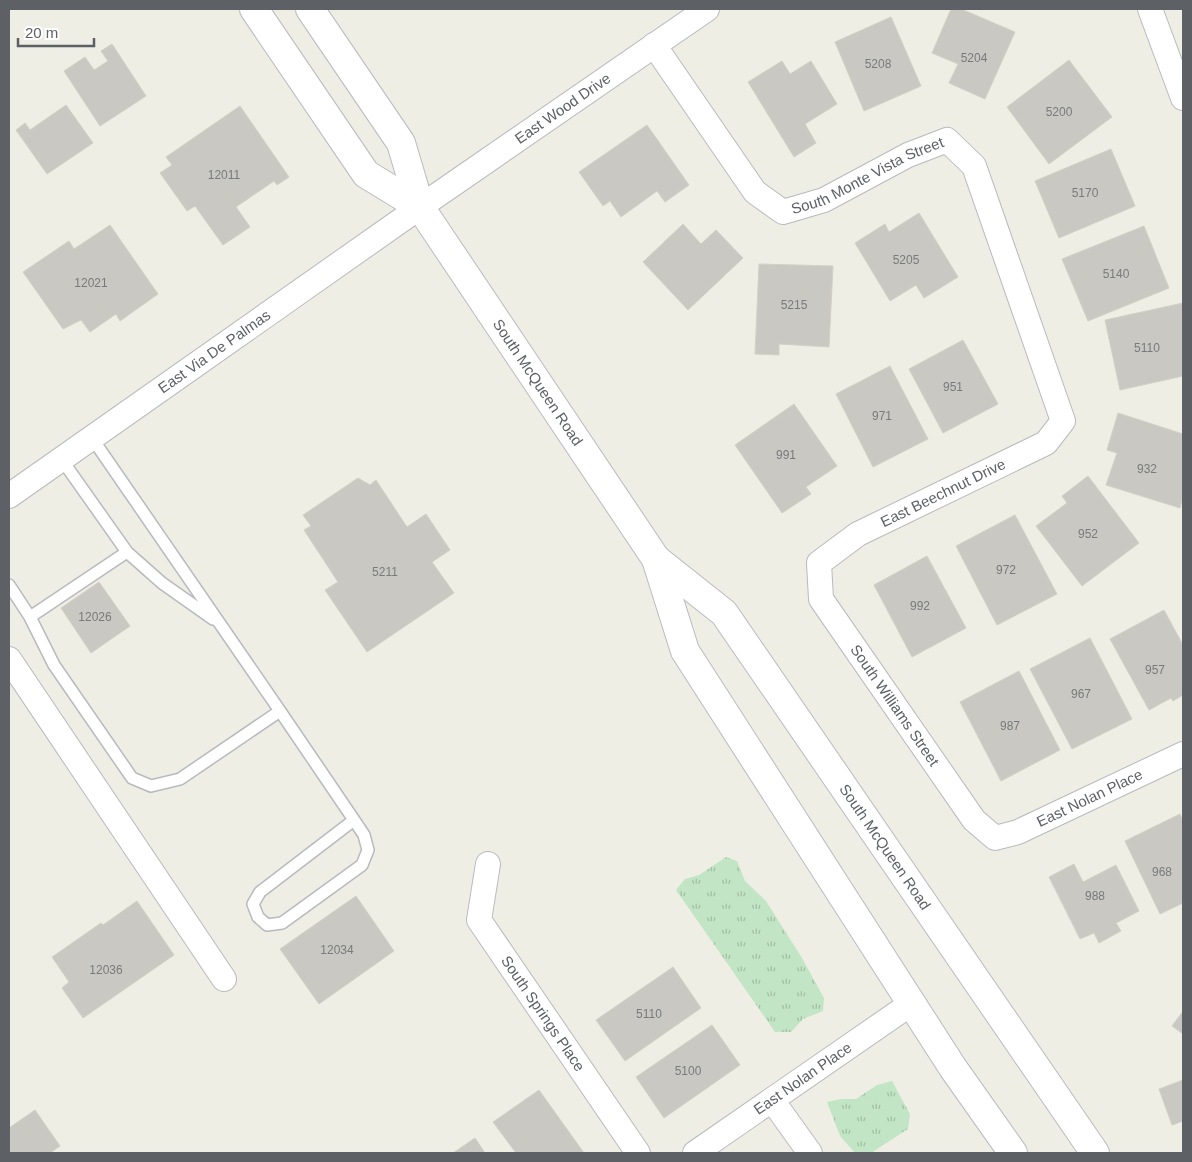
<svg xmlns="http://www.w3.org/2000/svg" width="1192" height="1162" font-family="Arial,sans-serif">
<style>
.park{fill:url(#park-tufts)}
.building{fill:#cac8c2;stroke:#d3d0c3}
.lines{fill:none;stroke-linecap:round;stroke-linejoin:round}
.service-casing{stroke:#b7babe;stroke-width:14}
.minor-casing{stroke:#b7babe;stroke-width:26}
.secondary-casing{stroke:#b8bbc0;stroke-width:30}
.service{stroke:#fff;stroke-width:11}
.minor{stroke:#fff;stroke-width:24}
.secondary{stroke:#fff;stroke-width:28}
.labels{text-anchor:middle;stroke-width:5;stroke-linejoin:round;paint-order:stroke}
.number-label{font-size:12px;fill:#787a7c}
.street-label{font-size:15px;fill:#5d6065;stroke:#fff}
</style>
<defs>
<pattern id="park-tufts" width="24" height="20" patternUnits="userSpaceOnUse" patternTransform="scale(1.25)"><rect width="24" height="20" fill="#c2e6c5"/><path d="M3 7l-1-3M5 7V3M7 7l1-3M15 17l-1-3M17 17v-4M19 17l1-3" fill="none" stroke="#a1bea4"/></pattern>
</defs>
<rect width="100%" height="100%" fill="#efeee5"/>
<path class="park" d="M726,857l11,4 8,20 21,20 36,57 22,40 -1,13 -20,8 -12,13h-16l-99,-142 9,-11 14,-4z
M892,1081l18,33 -2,15 -37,24h-16l-15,-17 -13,-34 14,-3h15l21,-14z"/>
<path class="building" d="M951,9h10l54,23 -30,67 -36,-16 9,-19 -26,-11z
M891,17l30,69 -57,25 -29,-69z
M112,44l34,52 -46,30 -36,-55 21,-14 9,13 14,-9 -7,-10z
M1069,60l43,57 -63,47 -42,-57z
M782,61l8,13 21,-13 26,43 -32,20 11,19 -22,14 -46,-75z
M66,105l27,38 -46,31 -31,-44 9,-7 5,7z
M240,106l49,71 -12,8 -3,-4 -38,26 14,20 -27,18 -28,-39 -8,5 -27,-38 12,-8 -6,-8z
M647,125l42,60 -24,17 -8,-11 -36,26 -11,-16 -7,5 -24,-34z
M1111,149l24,57 -76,32 -24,-57z
M919,213l39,64 -34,21 -8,-13 -26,16 -35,-58 30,-19 4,8z
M683,224l18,20 15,-14 27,28 -55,52 -45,-48z
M110,225l48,69 -38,27 -4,-7 -26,18 -9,-12 -18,9 -40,-57 46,-31 5,8z
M1144,226l25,62 -81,33 -26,-62z
M759,264l74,2 -4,81 -50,-3v11l-24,-1z
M1183,303v73l-63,14 -15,-70z
M963,340l35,64 -55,29 -34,-64z
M890,366l38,73 -55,28 -37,-73z
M794,404l43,62 -31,21 5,7 -29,19 -47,-68z
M1118,413l65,21v62l-3,12 -74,-23 11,-32 -10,-3z
M1088,476l51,67 -57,43 -46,-60 31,-23 -5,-7z
M358,478l12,7 6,-5 31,47 19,-13 24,36 -18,12 22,31 -87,59 -42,-62 13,-8 -34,-52 7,-4 -8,-11z
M1015,515l42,79 -60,31 -41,-79z
M927,556l39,72 -54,29 -38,-72z
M99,582l31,44 -39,27 -30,-45z
M1164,610l19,35v50l-10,6 -2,-3 -22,12 -39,-71z
M1090,638l42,81 -60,30 -42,-80z
M1019,671l41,79 -59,31 -41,-79z
M1180,814l3,8v81l-23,11 -35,-73z
M1074,864l9,18 33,-17 23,46 -23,12 5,8 -22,12 -5,-10 -14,6 -31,-62z
M356,896l38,55 -75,53 -39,-55z
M137,901l37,54 -91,63 -21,-30 7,-6 -17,-25 49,-34 2,2z
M673,967l28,41 -76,53 -29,-41z
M1183,1011v23l-11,-8z
M712,1025l28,40 -76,53 -28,-41z
M1183,1080v41l-11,4 -13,-36z
M539,1090l45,63h-68l-23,-31z
M35,1110l25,36 -10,7h-41v-25z
M475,1138l10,15h-32z"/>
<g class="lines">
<g class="service-casing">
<path id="service" d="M62,460l65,92
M9,585l21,32 24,48 78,113 19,8 29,-7 100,-68 -188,-273
M30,617l97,-65 35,31 51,36
M280,711l74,109 10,15 4,15 -6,15 -80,58 -15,2 -9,-8 -5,-13 7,-12 94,-72"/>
</g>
<g class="minor-casing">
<g id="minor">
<path d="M1150,9l33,89"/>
<path id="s1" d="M654,45l101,147 28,20 41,-12 84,-45 39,-15 27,26 89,255 -17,22 -188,91 -39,29 2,36 153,221 21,18 23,-6 165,-78"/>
<path id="s2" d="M9,496l411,-289 287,-198"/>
<path d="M9,659l215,320"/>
<path id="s3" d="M488,864l-9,56 159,233"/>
<path d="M772,1100l38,53"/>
<path id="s4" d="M695,1153l217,-150"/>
</g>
</g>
<g class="secondary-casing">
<g id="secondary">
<path d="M254,9l112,165 54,33"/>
<path id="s5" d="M310,9l91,134 19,64 236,352 29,92 268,417 60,85"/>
<path id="s6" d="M656,559l68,54 371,540"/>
</g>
</g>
<use href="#service" class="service"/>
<use href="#minor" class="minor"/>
<use href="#secondary" class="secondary"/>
</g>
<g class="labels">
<g class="number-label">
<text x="974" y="62">5204</text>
<text x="878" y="68">5208</text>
<text x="1059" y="116">5200</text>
<text x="224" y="179">12011</text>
<text x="1085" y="197">5170</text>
<text x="906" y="264">5205</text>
<text x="1116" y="278">5140</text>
<text x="91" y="287">12021</text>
<text x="794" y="309">5215</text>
<text x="1147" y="352">5110</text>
<text x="953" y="391">951</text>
<text x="882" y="420">971</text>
<text x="786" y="459">991</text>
<text x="1147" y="473">932</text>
<text x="1088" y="538">952</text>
<text x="1006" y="574">972</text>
<text x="385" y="576">5211</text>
<text x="920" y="610">992</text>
<text x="95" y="621">12026</text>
<text x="1155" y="674">957</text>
<text x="1081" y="698">967</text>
<text x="1010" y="730">987</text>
<text x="1162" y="876">968</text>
<text x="1095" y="900">988</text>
<text x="337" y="954">12034</text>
<text x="106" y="974">12036</text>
<text x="649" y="1018">5110</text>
<text x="688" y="1075">5100</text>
</g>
<g class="street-label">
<text dy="5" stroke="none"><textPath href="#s2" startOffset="676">East Wood Drive</textPath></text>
<text dy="5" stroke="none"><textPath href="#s1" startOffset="305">South Monte Vista Street</textPath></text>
<text dy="5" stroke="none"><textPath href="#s2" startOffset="251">East Via De Palmas</textPath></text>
<text dy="5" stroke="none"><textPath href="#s5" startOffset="440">South McQueen Road</textPath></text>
<text transform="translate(943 493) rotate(-26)" y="5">East Beechnut Drive</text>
<text dy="5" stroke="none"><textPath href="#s1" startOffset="1151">South Williams Street</textPath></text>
<text dy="5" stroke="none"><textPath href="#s1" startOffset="1421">East Nolan Place</textPath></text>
<text dy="5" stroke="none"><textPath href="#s6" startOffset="371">South McQueen Road</textPath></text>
<text dy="5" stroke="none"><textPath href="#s3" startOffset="170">South Springs Place</textPath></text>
<text dy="5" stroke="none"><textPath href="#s4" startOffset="131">East Nolan Place</textPath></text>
</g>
</g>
<rect width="1192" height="1162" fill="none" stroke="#5d6065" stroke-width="20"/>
<path d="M18 38v8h76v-8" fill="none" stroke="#5d6065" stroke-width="2.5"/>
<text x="25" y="38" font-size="15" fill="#5d6065" stroke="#ffffff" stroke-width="4" paint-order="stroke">20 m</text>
</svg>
